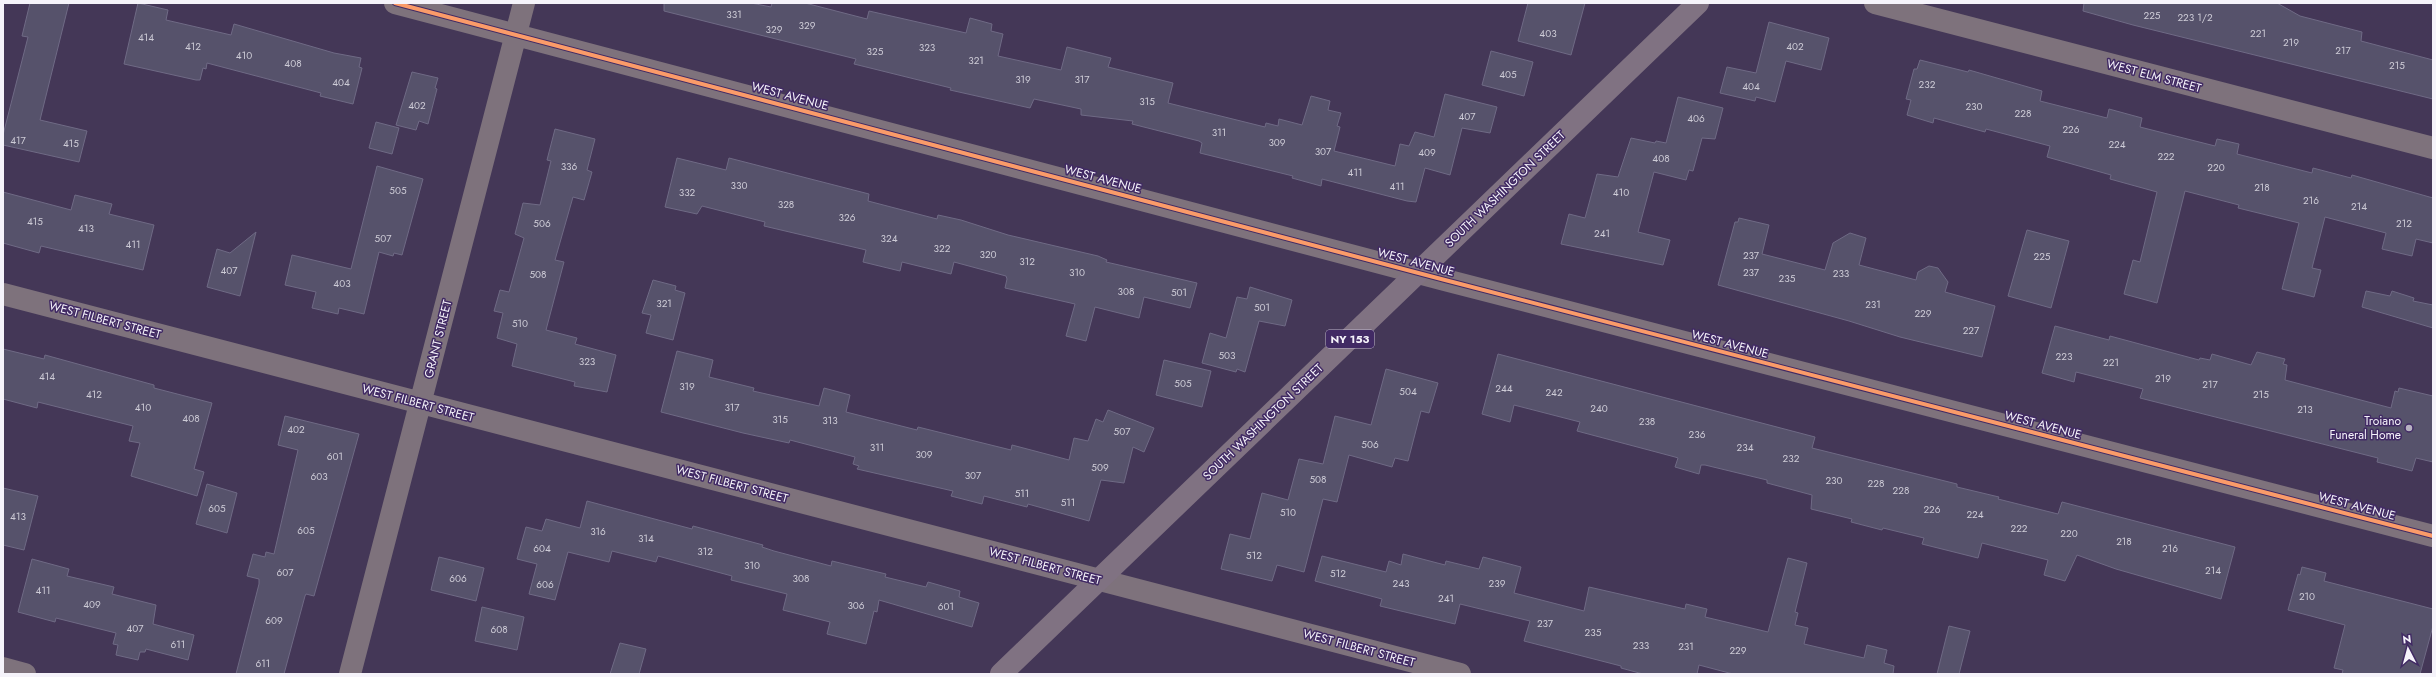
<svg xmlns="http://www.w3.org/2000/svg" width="2436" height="677" font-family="Jost,sans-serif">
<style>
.building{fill:#56526b;stroke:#6f6a85}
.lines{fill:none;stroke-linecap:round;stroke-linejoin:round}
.minor{stroke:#7e727c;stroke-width:22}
.primary{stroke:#807282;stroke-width:22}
.cycleway-casing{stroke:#412a64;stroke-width:6}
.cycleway{stroke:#fa9b69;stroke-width:4}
.poi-dot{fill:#b7b1c1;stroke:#412a64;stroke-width:1.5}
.labels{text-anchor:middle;stroke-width:3;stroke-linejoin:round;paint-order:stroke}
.number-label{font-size:10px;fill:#cdcbd6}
.shield{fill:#412a64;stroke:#bfb7cd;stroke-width:1}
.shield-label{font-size:11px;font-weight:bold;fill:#f5f3fa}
.street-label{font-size:12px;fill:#f5f3fa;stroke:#412a64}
.poi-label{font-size:12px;fill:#f5f3fa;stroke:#412a64;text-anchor:end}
</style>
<rect width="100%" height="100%" fill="#443757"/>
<path class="building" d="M30,3h39l-29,117 47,11 -8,31 -76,-17v-10l25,-98 -6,-1z
M138,3l30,7 -2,10 65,15 3,-11 100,29 27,5 -2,9 3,1 -9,36 -33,-8 1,-3 -114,-30 -1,6 -3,-1 -3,12h-4l-72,-16z
M664,3h87l20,4 1,-4h33l62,16 2,-8 97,22 4,-15 22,6 -1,7 12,3 -5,22 63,14 6,-23 44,11 -3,9 65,16 -5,20 97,24 1,-4 12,3 1,-7 23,6 9,-29 19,5 -2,9 13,3 -4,13 3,1 -6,24 61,15 5,-22 9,2 6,-14 19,5 11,-43 52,13 -7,26 -28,-5 -12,47 -25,-7 -9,34 -9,-1 -85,-22 -1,7 -29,-8 1,-2 -93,-23 2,-10 -3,-2 -67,-17 1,-3 -52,-6v-6l-47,-10 -4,9 -80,-18 1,-2 -97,-24 2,-5 -192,-48z
M1528,3h57l-14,52 -53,-14z
M2084,3h193l23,13 62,16 -1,9 72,19v39l-300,-74 -50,-14z
M1769,22l60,16 -8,32 -35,-9 -11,41 -19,-5 -1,4 -35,-8 7,-26 29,6z
M1491,51l42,11 -9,34 -42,-11z
M1920,60l48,12 1,-2 73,21 -2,10 67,17 2,-9 33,9 -2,9 75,19 2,-7 22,5 -2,10 75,19 1,-5 38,10 1,-3 81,23v45l-17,-4 -4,17 -30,-7 4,-16 -61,-16 -13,51 9,2 -7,27 -32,-8 17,-66 -61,-15 1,-3 -54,-14 -28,112 -33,-9 9,-34 7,2 17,-70 -47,-13 1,-4 -64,-18 3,-11 -64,-17 -1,3 -51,-14 -1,5 -26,-8 4,-15 -5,-1 8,-30h3z
M412,72l26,6 -3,10 2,1 -9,35 -9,-3 -3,9 -20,-5z
M1678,97l45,11 -8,31 -13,-1 -9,33 -4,-1 -3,10 -32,-8 -16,60 32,8 -7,25 -102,-21 8,-30 16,4 12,-44 21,3 13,-39 24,5 1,-2 10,2z
M376,122l23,6 -7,26 -23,-6z
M555,129l40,10 -8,31 5,2 -8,28 -11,-3 -18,63 9,2 -18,68 31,8 -2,6 41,11 -9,37 -33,-6 1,-4 -63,-16 5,-22 -20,-6 6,-25 -9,-2 6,-21 9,2 15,-54 -9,-4 8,-31 17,2 11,-44 -4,-1z
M677,158l49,12 3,-12 140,36 -1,7 69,18 1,-4 23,5 47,15 90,21 9,4 -1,2 91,21 -7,25 -46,-11 -5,21 -44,-11 -9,34 -20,-5 9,-32 -70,-16 2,-9 -1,-3 -52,-14 -3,12 -49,-12 -2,9 -37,-9 3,-12 -102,-24 1,-4 -63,-16 -5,8 -32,-7z
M377,166l46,13 -21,76 -8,-2 -1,3 -14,-4 -15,62 -25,-6 -1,6 -26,-6 4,-16 -31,-7 7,-30 59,14z
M3,192l68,18 4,-15 37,9 -3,10 45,11 -11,45 -102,-24 -2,7 -36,-10z
M1739,218l30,7 -7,29 63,16 8,-27 17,-10 16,5 -7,27 57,15 2,-8 11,-6 9,2 10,14 -3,10 50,14 -13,51 -82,-20 -51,-16 -131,-36 17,-63h3z
M2027,230l42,11 -18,67 -43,-12z
M256,232l-16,64 -33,-9 10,-38 13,4z
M653,280l23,6 -1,4 10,3 -12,47 -27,-7 5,-18 -9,-2z
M1250,287l42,13 -7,26 -26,-5 -14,51 -8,-3 -1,3 -34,-9 8,-30 16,5 11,-41 10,2z
M2366,291l24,5 2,-5 22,7 -1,3 20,4v23l-71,-21z
M2055,326l54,14 1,-4 89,24 1,-2 10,2 2,-6 39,11 6,-13 28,7 -2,5 4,1 -2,15 106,28 4,-17 3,1 1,-4 34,8v66l-17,-4 -4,13 -35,-9 1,-4 -238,-60 3,-9 -67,-17 -2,10 -32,-9z
M3,349l41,10 1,-4 109,30v3l58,15 -18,66 10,3 -7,24 -66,-20 9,-33 -11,-2 4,-15 -95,-24 -1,6 -34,-9z
M677,351l36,9 -4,17 45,11 -1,3 66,15 5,-18 26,7 -4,17 71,18 1,-3 93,23 1,-5 57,15 5,-22 14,3 8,-22 7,3 5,-12 46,18 -10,24 -11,-5 -9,36 -23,-3 -12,41 -61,-17 -1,3 -43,-11 -2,8 -31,-8 2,-5 -96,-22 2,-3 -6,-2 2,-7 -65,-17 -1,3 -46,-10 -82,-21z
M1498,354l317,83 -3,11 145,36v3l42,10 -1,2 60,15 4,-12 173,45 -14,52 -105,-30 -39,-14 -12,26 -21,-6 4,-15 -66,-17 -4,15 -56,-14 2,-6 -41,-10 -1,2 -31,-8 1,-3 -41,-10 1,-14 -45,-12v-3l-62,-15h-4l-2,9 -24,-7 3,-9 -3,-1 -98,-26 3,-9 -66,-17 -4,17 -28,-8z
M1164,360l47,11 -9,36 -46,-12z
M1386,369l52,14 -9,30 -8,-2 -13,50 -13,-3 -3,9 -43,-12 -12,47 -14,-3 -19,73 -27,-7 -5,16 -51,-12 9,-35 20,5 12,-46 26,7 11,-41 24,5 12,-48 36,9z
M285,416l74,18 -45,162 -8,-2 -1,2 -21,78h-48l23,-90v-5l-12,-3 6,-22 12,3 1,-5 8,2 24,-104 -20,-5z
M207,484l30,9 -10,40 -31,-9z
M3,488l35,8 -14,54 -21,-5z
M587,501l105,28 1,-3 70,19 -1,2 12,4 57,15 1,-5 54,13 -1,3 41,10 2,-5 32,9 -1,6 20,6 -7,24 -93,-27 -2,12 -3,-1 -8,33 -39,-10 3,-12 -47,-12 4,-16 -56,-14 1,-4 -74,-20 -2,6 -44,-11 -3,11 -41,-10 -13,48 -26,-6 8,-30 -20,-5 9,-32 16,4 4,-12 34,9z
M1403,554l42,11 1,-4 33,8 4,-12 38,10 -7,26 70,18 5,-24 96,22 1,-5 21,5 -2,8 63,15 20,-74 19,5 -12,49 3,1 -3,12 13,3 -4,16 60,14 3,-13 20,5 -3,13 10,3 -1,8h-160l-34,-9 -2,9h-54l-22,-6v-2l-97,-25 6,-20 -70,-17 -5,20 -75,-18 2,-7 -67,-18 7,-25 64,16 3,-11 12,4z
M439,557l45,11 -8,33 -45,-11z
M32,559l37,10 -2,7 47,11 -2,7 44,11 -3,19 41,11 -6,25 -42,-11 -1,3h-5l-2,8 -22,-5 2,-10 -5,-1 3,-11 -60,-15 -1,4 -37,-10z
M2302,567l24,6 -2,8 109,28v17l-13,48h-78l1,-4 -9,-2 11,-43 -57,-15 10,-36 2,1z
M482,607l42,10 -7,33 -42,-9z
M1949,626l21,5 -11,43h-22z
M620,643l26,6 -7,25h-29z"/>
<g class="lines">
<path class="minor" d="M395,3l1050,277 988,256
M1875,3l558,145
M3,294l1457,380
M3,668l22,6
M350,674l174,-671"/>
<path class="primary" d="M1001,674l697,-671"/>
<g class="cycleway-casing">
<path id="cycleway" d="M395,3l1050,277 988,256"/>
</g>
<use href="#cycleway" class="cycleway"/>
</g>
<circle class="poi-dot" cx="2409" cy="428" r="4"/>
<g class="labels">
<g class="number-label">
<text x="734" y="18">331</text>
<text x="2152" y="19">225</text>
<text x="2195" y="21">223 1/2</text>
<text x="807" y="29">329</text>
<text x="774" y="33">329</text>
<text x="1548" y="37">403</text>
<text x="2258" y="37">221</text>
<text x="146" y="41">414</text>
<text x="2291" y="46">219</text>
<text x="193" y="50">412</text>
<text x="1795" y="50">402</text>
<text x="927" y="51">323</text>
<text x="2343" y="54">217</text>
<text x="875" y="55">325</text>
<text x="244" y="59">410</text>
<text x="976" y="64">321</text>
<text x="293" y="67">408</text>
<text x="2397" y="69">215</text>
<text x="1508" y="78">405</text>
<text x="1023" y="83">319</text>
<text x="1082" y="83">317</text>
<text x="341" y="86">404</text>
<text x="1927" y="88">232</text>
<text x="1751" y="90">404</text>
<text x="1147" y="105">315</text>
<text x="417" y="109">402</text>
<text x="1974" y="110">230</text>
<text x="2023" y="117">228</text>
<text x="1467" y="120">407</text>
<text x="1696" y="122">406</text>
<text x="2071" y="133">226</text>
<text x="1219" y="136">311</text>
<text x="18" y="144">417</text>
<text x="1277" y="146">309</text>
<text x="71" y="147">415</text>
<text x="2117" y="148">224</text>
<text x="1323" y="155">307</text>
<text x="1427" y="156">409</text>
<text x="2166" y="160">222</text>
<text x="1661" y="162">408</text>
<text x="569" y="170">336</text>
<text x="2216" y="171">220</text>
<text x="1355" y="176">411</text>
<text x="739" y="189">330</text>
<text x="1397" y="190">411</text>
<text x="2262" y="191">218</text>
<text x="398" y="194">505</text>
<text x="687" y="196">332</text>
<text x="1621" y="196">410</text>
<text x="2311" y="204">216</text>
<text x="786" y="208">328</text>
<text x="2359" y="210">214</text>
<text x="847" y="221">326</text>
<text x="35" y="225">415</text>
<text x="542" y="227">506</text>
<text x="2404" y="227">212</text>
<text x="86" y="232">413</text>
<text x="1602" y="237">241</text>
<text x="383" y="242">507</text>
<text x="889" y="242">324</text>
<text x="133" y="248">411</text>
<text x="942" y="252">322</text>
<text x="988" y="258">320</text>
<text x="1751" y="259">237</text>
<text x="2042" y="260">225</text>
<text x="1027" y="265">312</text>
<text x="229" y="274">407</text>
<text x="1077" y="276">310</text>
<text x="1751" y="276">237</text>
<text x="1841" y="277">233</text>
<text x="538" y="278">508</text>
<text x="1787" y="282">235</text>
<text x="342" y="287">403</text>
<text x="1126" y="295">308</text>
<text x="1179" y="296">501</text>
<text x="664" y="307">321</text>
<text x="1873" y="308">231</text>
<text x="1262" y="311">501</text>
<text x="1923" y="317">229</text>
<text x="520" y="327">510</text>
<text x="1971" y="334">227</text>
<text x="1227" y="359">503</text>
<text x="2064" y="360">223</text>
<text x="587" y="365">323</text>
<text x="2111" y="366">221</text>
<text x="47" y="380">414</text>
<text x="2163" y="382">219</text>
<text x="1183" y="387">505</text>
<text x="2210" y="388">217</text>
<text x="687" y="390">319</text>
<text x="1504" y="392">244</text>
<text x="1408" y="395">504</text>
<text x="1554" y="396">242</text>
<text x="94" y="398">412</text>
<text x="2261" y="398">215</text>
<text x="143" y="411">410</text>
<text x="732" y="411">317</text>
<text x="1599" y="412">240</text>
<text x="2305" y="413">213</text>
<text x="191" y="422">408</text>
<text x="780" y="423">315</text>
<text x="830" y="424">313</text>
<text x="1647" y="425">238</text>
<text x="296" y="433">402</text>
<text x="1122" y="435">507</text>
<text x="1697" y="438">236</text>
<text x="1370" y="448">506</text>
<text x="877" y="451">311</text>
<text x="1745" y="451">234</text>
<text x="924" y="458">309</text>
<text x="335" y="460">601</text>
<text x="1791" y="462">232</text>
<text x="1100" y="471">509</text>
<text x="973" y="479">307</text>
<text x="319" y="480">603</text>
<text x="1318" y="483">508</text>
<text x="1834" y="484">230</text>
<text x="1876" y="487">228</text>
<text x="1901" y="494">228</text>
<text x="1022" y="497">511</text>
<text x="1068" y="506">511</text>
<text x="217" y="512">605</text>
<text x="1932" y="513">226</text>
<text x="1288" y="516">510</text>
<text x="1975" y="518">224</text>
<text x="18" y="520">413</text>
<text x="2019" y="532">222</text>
<text x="306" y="534">605</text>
<text x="598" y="535">316</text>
<text x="2069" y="537">220</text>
<text x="646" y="542">314</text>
<text x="2124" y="545">218</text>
<text x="542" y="552">604</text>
<text x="2170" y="552">216</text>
<text x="705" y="555">312</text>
<text x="1254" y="559">512</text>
<text x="752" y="569">310</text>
<text x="2213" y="574">214</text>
<text x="285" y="576">607</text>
<text x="1338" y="577">512</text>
<text x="458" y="582">606</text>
<text x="801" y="582">308</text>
<text x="1401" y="587">243</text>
<text x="1497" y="587">239</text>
<text x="545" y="588">606</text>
<text x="43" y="594">411</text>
<text x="2307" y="600">210</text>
<text x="1446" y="602">241</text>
<text x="92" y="608">409</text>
<text x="856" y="609">306</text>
<text x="946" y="610">601</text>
<text x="274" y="624">609</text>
<text x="1545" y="627">237</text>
<text x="135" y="632">407</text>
<text x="499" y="633">608</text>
<text x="1593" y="636">235</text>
<text x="178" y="648">611</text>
<text x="1641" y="649">233</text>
<text x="1686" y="650">231</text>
<text x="1738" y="654">229</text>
<text x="263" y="667">611</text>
</g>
<rect class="shield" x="1326" y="330" width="48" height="18" rx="3"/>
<g class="shield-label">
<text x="1350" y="343">NY 153</text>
</g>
<g class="street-label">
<text transform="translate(2154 76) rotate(15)" y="4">WEST ELM STREET</text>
<text transform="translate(790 96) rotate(15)" y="4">WEST AVENUE</text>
<text transform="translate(1103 179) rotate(15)" y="4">WEST AVENUE</text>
<text transform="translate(1505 189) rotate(-44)" y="4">SOUTH WASHINGTON STREET</text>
<text transform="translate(1416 262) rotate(15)" y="4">WEST AVENUE</text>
<text transform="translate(105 320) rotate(15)" y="4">WEST FILBERT STREET</text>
<text transform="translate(438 339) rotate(-76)" y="4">GRANT STREET</text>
<text transform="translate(1730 344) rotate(15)" y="4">WEST AVENUE</text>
<text transform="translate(418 403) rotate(15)" y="4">WEST FILBERT STREET</text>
<text transform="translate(1263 422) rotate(-44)" y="4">SOUTH WASHINGTON STREET</text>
<text transform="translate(2043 425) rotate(15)" y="4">WEST AVENUE</text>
<text transform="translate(732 484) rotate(15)" y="4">WEST FILBERT STREET</text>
<text transform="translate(2357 506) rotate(15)" y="4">WEST AVENUE</text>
<text transform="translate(1045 566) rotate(15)" y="4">WEST FILBERT STREET</text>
<text transform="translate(1359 648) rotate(15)" y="4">WEST FILBERT STREET</text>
</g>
<g class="poi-label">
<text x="2401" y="425">Troiano<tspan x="2401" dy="14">Funeral Home</tspan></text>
</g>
</g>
<rect width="2436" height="677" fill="none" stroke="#f5f3fa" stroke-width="8"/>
<g transform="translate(2408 649) rotate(354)" stroke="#412a64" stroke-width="3" paint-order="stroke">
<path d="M0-3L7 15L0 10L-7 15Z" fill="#f5f3fa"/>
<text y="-6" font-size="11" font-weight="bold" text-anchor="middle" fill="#f5f3fa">N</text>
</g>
</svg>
